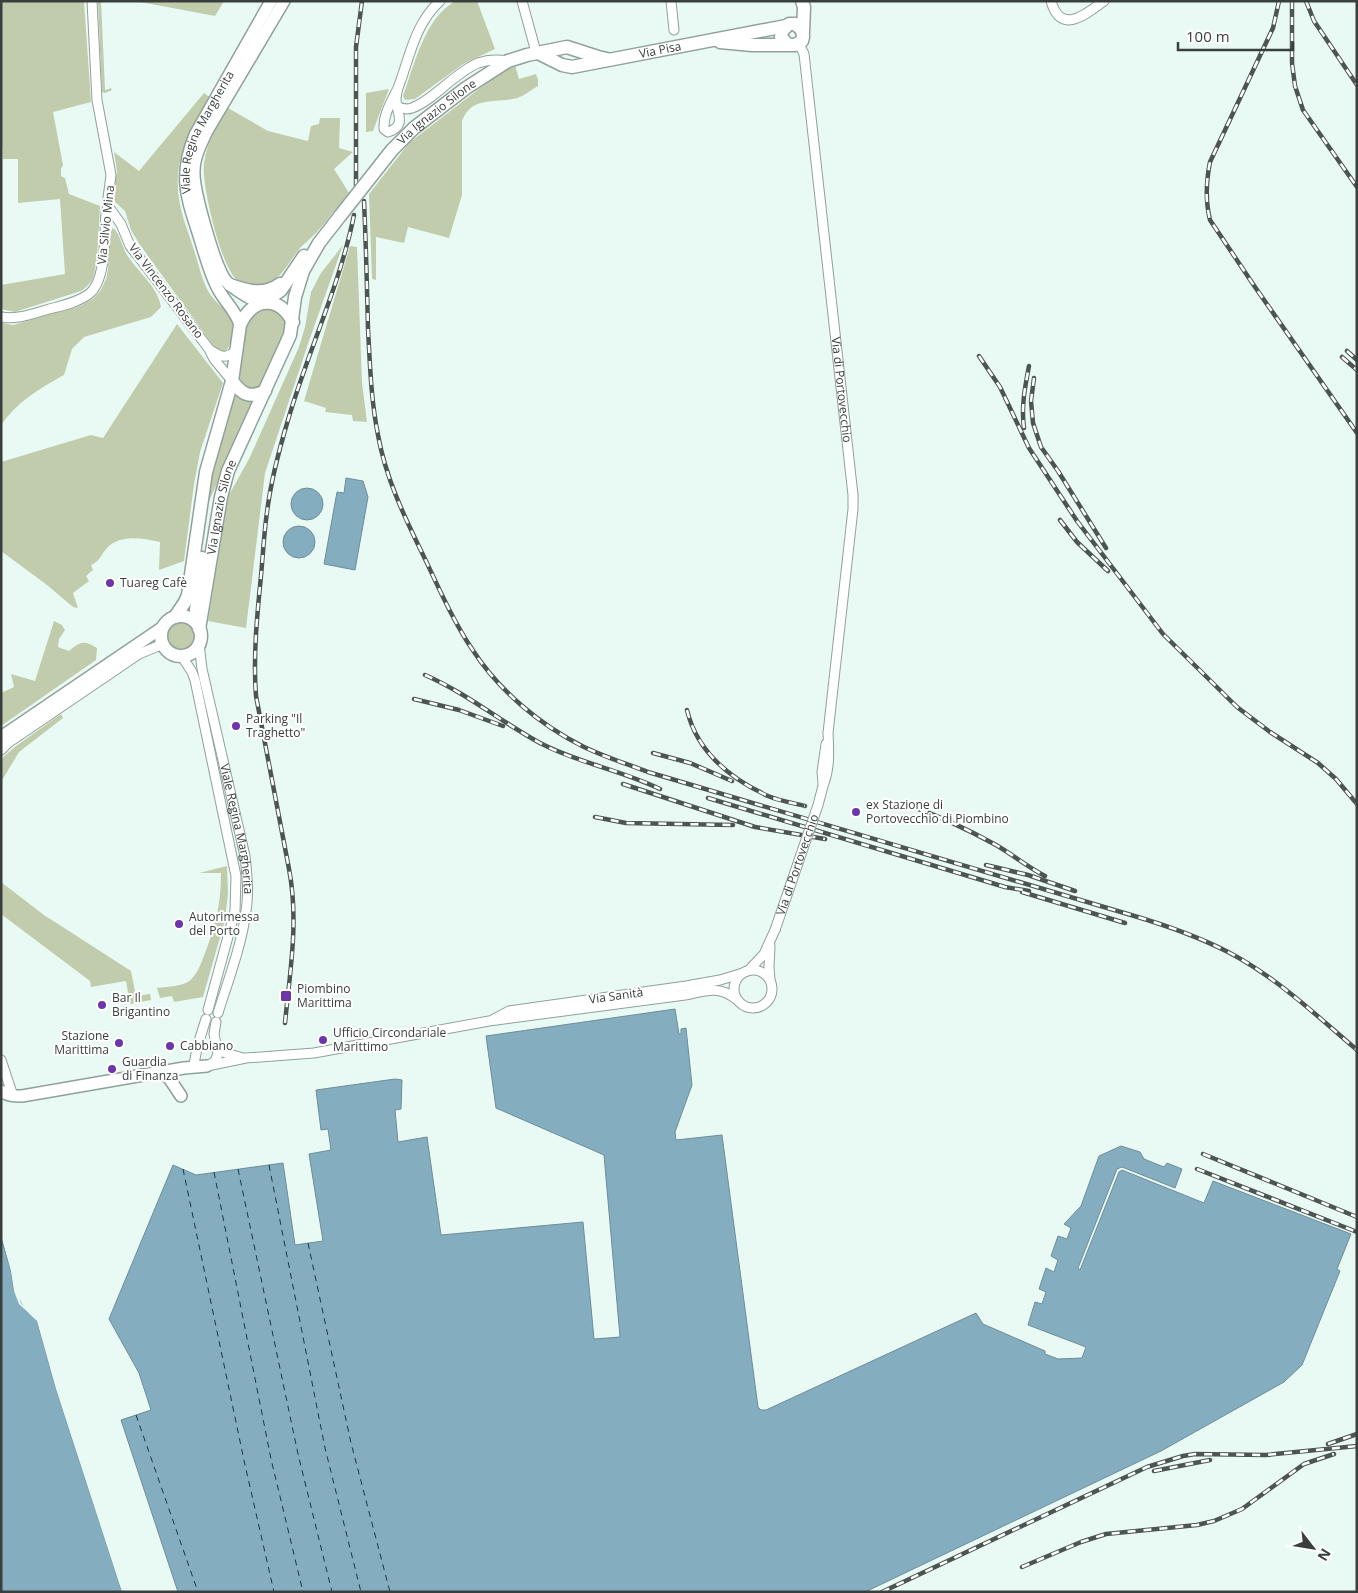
<svg xmlns="http://www.w3.org/2000/svg" width="1358" height="1593" font-family="'Open Sans',sans-serif">
<style>
.green{fill:#c1ccac}
.water{fill:#84aebf;stroke:#6d8d98}
.pier{fill:#e9faf4}
.lines{fill:none;stroke-linecap:round;stroke-linejoin:round}
.ferry{stroke:#133947;stroke-width:1;stroke-dasharray:6 5;stroke-linecap:butt}
.minor-casing{stroke:#90a09b;stroke-width:11}
.tertiary-casing{stroke:#90a09b;stroke-width:14}
.secondary-casing{stroke:#90a09b;stroke-width:15}
.minor{stroke:#fff;stroke-width:9}
.tertiary{stroke:#fff;stroke-width:11}
.secondary{stroke:#fff;stroke-width:12}
.rail-casing{stroke:#4c5551;stroke-width:4.5}
.rail{stroke:#fff;stroke-width:2.5;stroke-dasharray:8;stroke-linecap:butt}
.minor-bridge-casing{stroke:#90a09b;stroke-width:11;stroke-linecap:butt}
.secondary-bridge-casing{stroke:#90a09b;stroke-width:15;stroke-linecap:butt}
.minor-bridge{stroke:#fff;stroke-width:9}
.secondary-bridge{stroke:#fff;stroke-width:12}
.poi-dot{fill:#6d35ab;stroke:#fff;stroke-width:2}
.labels{text-anchor:middle;stroke-width:4;stroke-linejoin:round;paint-order:stroke}
.street-label{font-size:12px;fill:#383f3c;stroke:#fff}
.poi-label{font-size:12px;fill:#383f3c;stroke:#fff;text-anchor:start}
</style>
<rect width="100%" height="100%" fill="#e9faf4"/>
<path class="green" d="M1,1h83l7,101 -38,10 10,53 -2,4v7l4,2 4,16 31,12c-1,16 -2,63 -8,74 -3,5 -7,8 -11,11l-66,21 -14,-3v-24l64,-11 -5,-75 -42,4v-44h-15l-2,-32z
M98,1h3l4,88 1,1 5,-2 1,2 -7,3 -3,-1z
M135,1h89l-9,15z
M456,1h21l18,48 -32,15 -48,35 -10,1 -2,-4c11,-30 22,-80 53,-95z
M515,65l4,14 17,-5 2,6v6c-7,4 -14,10 -21,12 -22,6 -45,-3 -55,23v74l-13,43 -41,-11 -4,16 -28,-6v43l-4,-1 -3,-85 40,-51 71,-55z
M389,89l-16,42 -7,1v-39z
M204,93l7,5c-21,36 -40,61 -31,106 2,13 8,27 12,40 6,16 9,36 18,50 12,18 25,14 22,41 -3,16 -7,22 -20,9l-72,-99 -9,-15 -6,-19 -10,-9 -2,-10 4,-20 -3,-20 25,19z
M228,108l40,23 40,10 3,-15 8,-2 1,-6h20l-1,30 14,4 -19,17 15,24c-11,13 -21,26 -32,39 -5,5 -11,10 -16,15 -7,8 -21,32 -29,35 -13,6 -24,6 -36,-3 -15,-13 -35,-95 -32,-116 3,-21 13,-38 24,-55z
M113,228c7,5 9,19 14,27 11,17 31,32 34,52l-10,10 -67,20 -12,12 -8,26c-25,14 -46,26 -63,50v-102l12,2 67,-19 13,-7 8,-9 5,-11 2,-10 2,-37z
M343,245l-34,96 -44,132 -19,155 -38,-7 17,-107 4,-19 21,-38 49,-110 6,-20 6,-35 10,-19z
M350,246l7,1 5,136 5,39 -14,-1 -1,-6 -27,-3 1,-4 -22,-7z
M267,308c11,3 17,8 19,19l-25,58c-9,7 -20,3 -22,-8l8,-55 7,-10z
M177,324l46,59 -23,69 -6,32 -10,77 -25,9 1,-28c-16,-4 -40,-8 -53,6 -7,8 -5,11 -16,17l2,5 -7,6 3,5 -16,12 5,15 -5,-1 -26,-22 -46,-34v-89l90,-27 12,3z
M235,394l11,8h9l-47,101 -14,101 -4,3 19,-125z
M54,621l8,4 3,5 -6,9 -1,8 11,4c11,-10 15,-11 28,-3l-1,12 -95,66v-33l13,-6 -3,-13 24,7z
M168 636a13 13 0 1 1 26 0a13 13 0 1 1-26 0Z
M61,714l2,4 -44,34 -18,30v-23l15,-13z
M227,866l1,27 -3,27 -22,77 -29,5 -2,-6 -12,2 -3,-10c7,-1 25,-2 31,-6 9,-6 13,-19 17,-29 11,-29 16,-49 16,-80h-22z
M1,882l43,33 87,56 5,25 14,-2 1,6 -21,4 -4,-23 -35,6 -1,-6 -89,-67z"/>
<path class="water" d="M346,478l17,3 5,16 -13,73 -31,-6 13,-72 7,1z
M291 504a16 16 0 1 1 32 0a16 16 0 1 1-32 0Z
M283 542a16 16 0 1 1 32 0a16 16 0 1 1-32 0Z
M675,1009l4,25h2v-5l5,-1 6,57 -17,47 1,8 46,-5 36,272 3,3h5l210,-97 7,11 62,27v3l13,5 24,-1 4,-11 -58,-22 7,-23 7,2 4,-12 -7,-3 7,-21 8,4 4,-12 -7,-4 7,-20 9,3 4,-11 -7,-4 17,-18 18,-50 22,-10 19,6 4,7 20,8 3,-4 15,6 -7,19 -53,-21 -5,2 -39,99 2,2 39,-98 3,-2 82,33 9,-22 138,53 -14,35 3,2 -38,94 -18,17 -123,69 -296,141h-687l-57,-172 30,-10 -12,-37 -30,-54 64,-154 23,10 87,-12 12,82 28,-4 -14,-87 22,-4 -3,-21 -7,1 -5,-40 79,-11 7,1 -1,29 -6,1 3,32 29,-5 14,98 142,-13 11,117 26,-2 -16,-182 -108,-47 -10,-72z
M1,1237l10,34 3,20 12,20 6,4 5,6 19,68 66,203h-121z"/>
<path class="pier" d="M1,1234l3,2 10,34 2,20 5,13 7,7 6,4 5,6 19,69 66,203h-2l-66,-203 -19,-68 -18,-17 -5,-13 -3,-20z"/>
<g class="lines">
<path class="ferry" d="M269,1165l56,283 36,144
M183,1169l62,296 29,127
M238,1169l60,285 34,138
M214,1172l57,287 32,133
M308,1243l43,200 39,149
M136,1415l62,177"/>
<g class="minor-casing">
<g id="minor">
<path d="M522,1l14,51"/>
<path d="M671,1l3,29"/>
<path d="M1051,1c10,35 35,13 53,0"/>
<path id="s1" d="M799,44l5,10 49,441v14l-25,224c1,19 2,35 -5,53"/>
<path d="M398,88c-1,4 -2,8 -2,12 1,13 11,26 -8,32l-4,-3c-1,-15 8,-28 14,-41 12,-31 16,-63 42,-87"/>
<path d="M397,106c5,3 9,4 15,2 22,-8 42,-35 66,-45 11,-4 19,-4 30,-2"/>
<path d="M108,206l13,18 9,22 8,10 71,93 5,10 18,22"/>
<path d="M1,317c15,3 31,-3 45,-7 14,-4 31,-7 43,-16 18,-14 15,-60 17,-81l2,-7v-8l3,-23 -14,-75 -5,-99"/>
<path d="M212,351c10,7 14,7 24,0"/>
<path id="s2" d="M199,643l3,26 43,187c2,18 4,37 1,55 -4,33 -18,70 -28,102"/>
<path d="M181,655l11,17 3,8 41,196 -1,35 -27,99"/>
<path d="M1,750l7,-7 131,-89 24,-10"/>
<path d="M823,783l-1,-11 4,-28"/>
<circle cx="753" cy="989" r="19"/>
<path d="M748,971l16,-17 11,-24"/>
<path d="M770,980l-1,-13 1,-21"/>
<path d="M494,1019l15,-8 177,-25 34,-6 23,-7"/>
<path d="M219,1051l24,7"/>
<path d="M1,1060l12,36"/>
<path d="M207,1066l39,-8 68,-5 175,-32 196,-26c21,-4 33,-10 51,4"/>
<path d="M208,1066l7,-5 3,-7 -4,-20 2,-12"/>
<path d="M194,1067c1,-17 7,-32 12,-48"/>
</g>
</g>
<g class="tertiary-casing">
<g id="tertiary">
<path d="M259,303c-11,-6 -23,-12 -32,-21 -12,-13 -34,-93 -33,-111 0,-14 7,-27 13,-40l77,-130"/>
<path id="s3" d="M240,325c-4,-14 -15,-23 -22,-36 -8,-15 -12,-31 -17,-47 -13,-42 -24,-63 -6,-107l76,-134"/>
<path d="M1,737l162,-110"/>
<path d="M160,1072l9,6 12,18"/>
<path d="M1,1091c7,5 13,5 21,5l162,-28 23,-2"/>
</g>
</g>
<g class="secondary-casing">
<g id="secondary">
<path d="M802,1l2,6 -1,26"/>
<path d="M720,42l32,3h43l7,-4 1,-4 -1,-7 -7,-6h-6l-7,7 -1,6 7,8"/>
<path id="s4" d="M536,52l26,13 10,2 214,-41"/>
<path id="s5" d="M392,150l22,-22 52,-40 42,-27 19,-6 40,-8 31,10 9,2"/>
<path d="M230,285c18,6 34,11 50,-1"/>
<path d="M264,302l17,-12 23,-34"/>
<path d="M232,381c10,13 17,18 33,10"/>
<path d="M196,610l6,-52"/>
<circle cx="181" cy="636" r="20"/>
<path d="M175,617l10,-15 3,-7 18,-123 26,-91 8,-56c12,-27 38,-31 53,-3"/>
<path id="s6" d="M199,629l22,-132 7,-26 62,-136 5,-38 8,-26 16,-28 21,-27"/>
</g>
</g>
<use href="#minor" class="minor"/>
<use href="#tertiary" class="tertiary"/>
<use href="#secondary" class="secondary"/>
<g class="rail-casing">
<path id="rail" d="M1279,1l-6,27 -63,134c-4,20 -5,38 0,58l45,67 102,146
M1292,1v62l3,23 8,24 54,77
M1306,1l8,20 43,64
M356,187v-140l6,-46
M364,201c2,43 3,86 4,128 2,36 3,71 10,106 8,45 28,85 48,126 14,30 28,61 46,88 27,42 68,76 112,98 21,10 43,17 64,25l483,143c34,10 66,21 97,37 48,25 88,63 129,98
M1347,351l10,9
M979,356l21,31 29,61 48,73 86,113 74,73 33,25 48,31 18,16 21,25
M1342,357l15,13
M1034,378l-3,23 2,22 8,24 17,24 48,77
M1024,428c-3,-21 1,-41 5,-62
M1060,520l17,22 31,29
M425,675c41,18 75,46 115,68 38,20 81,27 120,46
M414,699l45,11 44,16
M687,710c10,42 44,69 81,86 12,5 25,7 37,10
M653,753l37,10 42,18
M623,784l132,43 70,12
M708,798l297,89 24,4
M905,804c32,11 62,25 91,41 17,10 32,22 49,31
M595,817l31,6 107,2
M986,865l42,10 47,16
M1022,892l103,31
M285,1023c5,-52 14,-102 4,-154l-33,-173c-3,-40 1,-80 5,-120 2,-22 3,-43 6,-64 4,-32 12,-62 21,-92 20,-69 52,-135 66,-205
M1203,1154l154,63
M1197,1169l160,63
M1328,1444l29,-10
M1154,1471l56,-11
M1022,1567l59,-25 25,-8 91,-9 17,-4 28,-12 62,-45 30,-10
M882,1592l265,-125 36,-11 12,-2 71,1 91,-9"/>
</g>
<use href="#rail" class="rail"/>
<g class="minor-bridge-casing">
<g id="minor-bridge">
<path id="s7" d="M775,930l43,-125 5,-19"/>
</g>
</g>
<g class="secondary-bridge-casing">
<path id="secondary-bridge" d="M340,216l52,-66"/>
</g>
<use href="#minor-bridge" class="minor-bridge"/>
<use href="#secondary-bridge" class="secondary-bridge"/>
</g>
<g class="poi-dot">
<circle cx="110" cy="583" r="5"/>
<circle cx="236" cy="726" r="5"/>
<circle cx="856" cy="812" r="5"/>
<circle cx="179" cy="924" r="5"/>
<rect x="280" y="990" width="12" height="12" rx="2.5"/>
<circle cx="102" cy="1005" r="5"/>
<circle cx="323" cy="1040" r="5"/>
<circle cx="119" cy="1043" r="5"/>
<circle cx="170" cy="1046" r="5"/>
<circle cx="112" cy="1069" r="5"/>
</g>
<g class="labels">
<g class="street-label">
<text dy="4" stroke="none"><textPath href="#s4" startOffset="129">Via Pisa</textPath></text>
<text dy="4" stroke="none"><textPath href="#s5" startOffset="59">Via Ignazio Silone</textPath></text>
<text dy="4" stroke="none"><textPath href="#s3" startOffset="209">Viale Regina Margherita</textPath></text>
<text transform="translate(106 225) rotate(-84)" y="4">Via Silvio Mina</text>
<text transform="translate(166 291) rotate(53)" y="4">Via Vincenzo Rosano</text>
<text dy="4" stroke="none"><textPath href="#s1" startOffset="349">Via di Portovecchio</textPath></text>
<text dy="4" stroke="none"><textPath href="#s6" startOffset="124">Via Ignazio Silone</textPath></text>
<text dy="4" stroke="none"><textPath href="#s2" startOffset="190">Viale Regina Margherita</textPath></text>
<text dy="4" stroke="none"><textPath href="#s7" startOffset="69">Via di Portovecchio</textPath></text>
<text transform="translate(616 996) rotate(-8)" y="4">Via Sanità</text>
</g>
<g class="poi-label">
<text x="120" y="587">Tuareg Cafè</text>
<text x="246" y="723">Parking "Il<tspan x="246" dy="14">Traghetto"</tspan></text>
<text x="866" y="809">ex Stazione di<tspan x="866" dy="14">Portovecchio di Piombino</tspan></text>
<text x="189" y="921">Autorimessa<tspan x="189" dy="14">del Porto</tspan></text>
<text x="297" y="993">Piombino<tspan x="297" dy="14">Marittima</tspan></text>
<text x="112" y="1002">Bar Il<tspan x="112" dy="14">Brigantino</tspan></text>
<text x="333" y="1037">Ufficio Circondariale<tspan x="333" dy="14">Marittimo</tspan></text>
<text x="109" y="1040" text-anchor="end">Stazione<tspan x="109" dy="14">Marittima</tspan></text>
<text x="180" y="1050">Cabbiano</text>
<text x="122" y="1066">Guardia<tspan x="122" dy="14">di Finanza</tspan></text>
</g>
</g>
<rect width="1358" height="1593" fill="none" stroke="#383f3c" stroke-width="5"/>
<g transform="translate(1313 1548) rotate(121)" stroke="#ffffff" stroke-width="4" paint-order="stroke">
<path d="M0-4L9 19L0 12L-9 19Z" fill="#383f3c"/>
<text y="-8" font-size="14" font-weight="bold" text-anchor="middle" fill="#383f3c">N</text>
</g>
<path d="M1178 42v8h115v-8" fill="none" stroke="#383f3c" stroke-width="2.5"/>
<text x="1186" y="42" font-size="15" fill="#383f3c" stroke="#ffffff" stroke-width="4" paint-order="stroke">100 m</text>
</svg>
